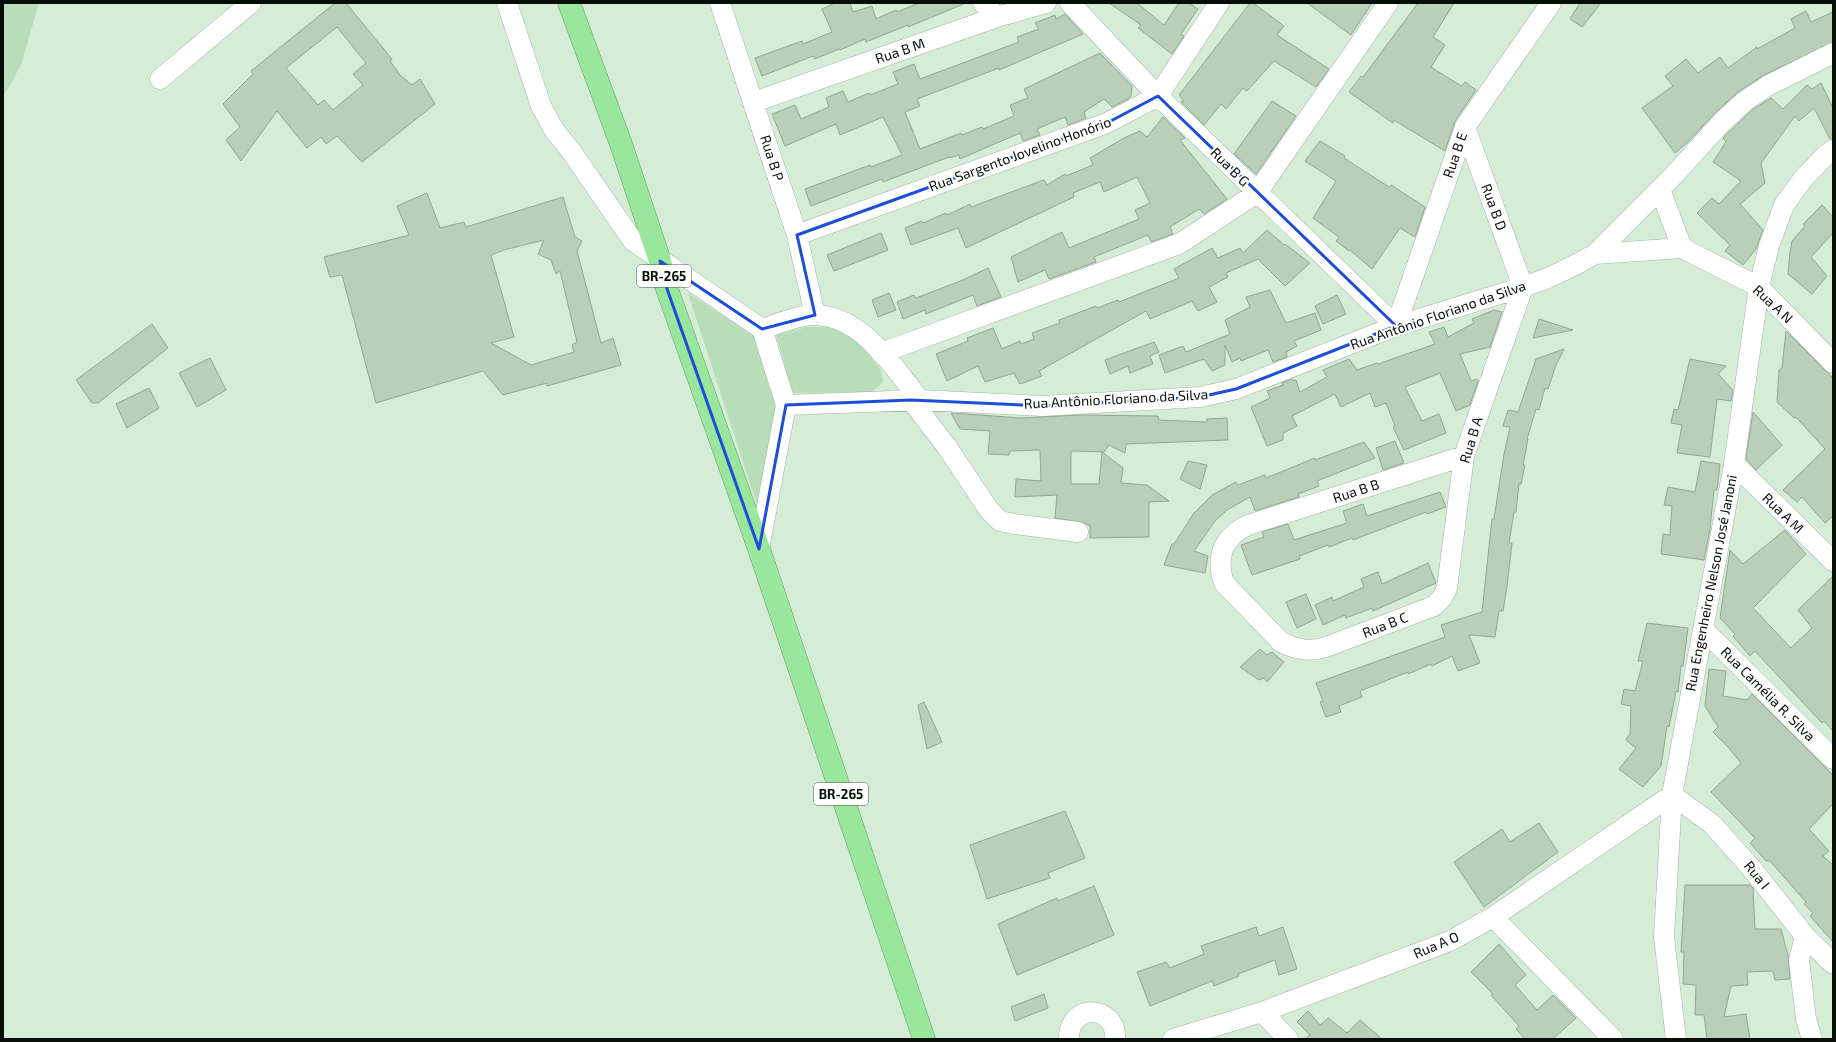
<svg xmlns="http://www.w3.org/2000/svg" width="1836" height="1042" font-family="'Exo 2',sans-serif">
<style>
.green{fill:#b7deb9}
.building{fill:#b9cfba;stroke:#92a793;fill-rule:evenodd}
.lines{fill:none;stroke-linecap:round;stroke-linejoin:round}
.minor-casing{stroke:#a1b6a2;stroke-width:21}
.highway-casing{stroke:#659b68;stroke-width:23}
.minor{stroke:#fff;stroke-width:20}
.highway{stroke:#98e79d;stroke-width:22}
.marked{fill:none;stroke:#1d4ed8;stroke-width:3;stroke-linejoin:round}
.labels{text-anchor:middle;stroke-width:4;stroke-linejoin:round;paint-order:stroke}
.shield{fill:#fff;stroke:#515651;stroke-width:1}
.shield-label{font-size:13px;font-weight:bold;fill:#070e07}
.street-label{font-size:14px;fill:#070e07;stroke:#fff}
</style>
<rect width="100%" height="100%" fill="#d5ecd6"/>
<path class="green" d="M3,3h36l-18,62 -15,27 -3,3z
M688,293l66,43 23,70 -19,102z
M807,327h22l17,5 18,16 17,22 2,12 -11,10 -79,1 -17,-58z"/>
<path class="building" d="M335,3h11l46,56 -2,2 10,14 12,10 8,-6 15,25 -73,58 -25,-26 -11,8 -5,-7 -14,11 -30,-37 -36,50 -15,-21 14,-13 -17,-23 30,-30 -2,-3zM337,27l29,36 -13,11 10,11 -30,25 -9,-10 -6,5 -32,-37z
M835,3h15l3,9 19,-6 4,13 20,-9 1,2 22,-9h47l-58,24v-2l-42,17 -1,-3 -25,11 -1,-1 -24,10 -2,-3 -51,20 -7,-18 47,-17 1,3 29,-12 -10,-23z
M1109,3h28l27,22 15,-22h10l9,6 -17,25 3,2 -12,18 -34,-26 3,-3z
M1250,3h3l31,23 -7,9 52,34 -13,18 -42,-26 -27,30 -4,-3 -17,21 -5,-5 -17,21 -23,-23 3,-1 -5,-6z
M1307,3h65l-21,32z
M1418,3h36l-21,34 12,8 -14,22 30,19 4,-4 11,8 -21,31 -10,30 -51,-31 -1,3 -44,-31 12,-16 2,1z
M1580,3h21l-19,24 -12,-8z
M1806,11l5,11 22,-10v30l-69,33 -25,16 -25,23 -26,28 -13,11 -33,-45 31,-22 -8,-10 21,-17 12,14 22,-16 8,11 29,-21v2l38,-21 -4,-9z
M1065,14l18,20 -84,36v-2l-82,31 3,7 -15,6 15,37 41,-16 1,2 20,-8 1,2 31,-13 -4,-11 18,-7 -4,-9 76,-36 32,33 -1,10 -3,3 -16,8 -8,-8 -20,13 2,6 -18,7 -3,-8 -28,12 3,6 -17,6 -3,-8 -60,26 -1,-4 -10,3v-1l-66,25 -1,-3 -71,27 -6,-17 65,-24 1,2 31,-12 -19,-38 -43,18 -4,-11 -51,22 -13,-32 23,-9 6,14 28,-12 -3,-9 17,-7 5,11 21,-9 1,2 28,-11 -5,-12 21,-8 6,15 99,-37 -2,-5 22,-8 -4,-6 20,-8 1,4z
M1821,83l12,25v31h-3l-16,-31 -15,13 -4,-5 -34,47 4,20 -25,21 23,26 -7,19 -13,16 -18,-14 5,-6 -33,-32 15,-15 7,6 22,-23 -28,-19 13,-20 -3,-4 29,-28 19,-12 12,11 24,-24 5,4z
M1272,101l24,15 -40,58 -22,-20z
M1163,117l22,21 -5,2 47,59 -23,15 -5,-5 -29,18 3,7 -22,8 -3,-7 -54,22 2,5 -47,17 -4,-9 -27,12 -7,-25 51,-25 7,16 70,-29 -4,-9 15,-7 -13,-26 -33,15 -4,-10 -27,11 1,4 -108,51 -8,-20 -47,17 -6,-17 17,-7 1,2 23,-10 1,2 23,-11 1,3 70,-26 3,-1 3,5 18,-11 1,2 27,-11 -3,-7 34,-20 16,-7 7,6z
M1320,141l25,15 -1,2 45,29 2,-2 34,22 -10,30 -15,-9 -28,41 -22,-19 -1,1 -13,-10 3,-4 -26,-19 23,-37 -31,-20z
M427,193l13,35 24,-6 2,5 97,-30 12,40 7,4 -5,10 24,92 12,-5 8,27 -74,21v-3l-44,12 -20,-24 -107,32 -34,-128 -12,2 -6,-20 85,-22 -12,-29zM544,240l-6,14 13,6 5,14 4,-3 17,71 -5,3 2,7 -43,13 -40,-22 23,-6 -23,-82 13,-5z
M1822,205l11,12v16l-22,24 16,19 -15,18 -24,-20 2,-22 2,-11 13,-15 -2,-2z
M1267,230l17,15 1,-1 25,19 -25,23 -27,-27 -32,14 2,4 -19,10 8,15 -19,9 -6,-10 -42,18 -4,-8 -107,60 3,5 -22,8 -6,-11 -29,9 -7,-16 -31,15 -11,-27 32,-13 -1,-3 26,-10 9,21 18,-8 1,3 13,-5 -2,-6 28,-10 -1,-3 37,-14 1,2 21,-8 1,2 60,-24 -5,-9 38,-21 6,10 22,-10 3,5z
M881,233l7,17 -54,21 -7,-16z
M988,268l13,29 -24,9 -4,-11 -47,19 -1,-4 -22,9 -6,-17 17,-7 2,3 47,-18z
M1270,290l16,33 29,-10 6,17 -27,11 3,5 -11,6 1,5 -14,5 -5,-12 -27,11 -1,-3 -8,4 -7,-17v20l-13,6 -8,-12 -39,14 -6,-18 24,-9 3,6 44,-18 -5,-14 25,-13 -4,-10z
M889,293l7,17 -18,7 -6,-17z
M1337,295l9,19 -23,10 -8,-18z
M1494,310l8,2 -12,35 -30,7 11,27 6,-2 1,2 -8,24 -14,6 -16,-38 -35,14 17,34 17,-7 7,19 -42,17 -11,-23 2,-1 -9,-23 -11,4 -5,-14 -29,14 -6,-13 -43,22 5,10 -14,7v7l-16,6 -16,-39 19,-9 -3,-7 16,-6 -1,-2 11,-4v2l3,-1 4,12 27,-15 -4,-7 26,-11 8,11 20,-7 1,1 57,-20 -6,-12 15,-5 4,10 26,-14 -2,-4z
M1539,319l34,11 -40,8z
M152,324l16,24 -70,55h-6l-16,-23z
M1786,331l47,47v138l-8,7 -23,-26 -5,5 -14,-12 42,-41 -29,-32 -2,1 -17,-16 2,-32 3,-2z
M1154,342l5,10 -9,4 3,8 -23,9 -2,-7 -18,8 -5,-14z
M1564,349l-8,16 -8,24 -3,-1 -6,22 -3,-1 -9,30h1l-5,26h2l-4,19h-2l-3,28h-2l-5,31h3l-5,43 -4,25h-4l-4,26 -26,-2 11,28 -22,8 -6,-15 -20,10 -1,-2 -23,10v-2l-48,19 2,6 -23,9 2,6 -15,5 -6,-15 3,-1 -7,-18 129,-46 -4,-12 41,-13 10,-93h2l10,-65 6,-27 -7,-1 5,-16 10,2 18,-53z
M210,358l16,32 -29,17 -18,-34z
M1690,359l36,7 -8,8 15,16 -2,11 -14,-2 -7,58 -33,-4 5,-28 -11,-2 3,-14 4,1z
M149,388l10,20 -32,20 -11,-24z
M1753,412l29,33 -26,25 -10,-11z
M951,413l70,5 58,-3 79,1 1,4 48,2v-3l20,-1 1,22 -102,4 -1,9 -16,-8 -5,7 -33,-1v33h28l3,-32 21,16 -2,15 26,2 22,16 -20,1v35l-59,1v-12l-5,-3 -30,-5 2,-23 -42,2 1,-18 25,2 -1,-31 -30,1 -1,4 -21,-1 2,-23 -30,-2z
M1395,441l9,22 -21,7 -7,-22z
M1364,442l11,16 -58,23 2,5 -21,8 1,3 -44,14 -5,-14 -23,13 -12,11 -21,30 14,5 -3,17 -41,-8 8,-21h2l20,-31 18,-18 24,-13 2,3 27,-10 1,3 49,-20v2z
M1188,461l19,4 -7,24 -20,-10z
M1701,461l19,3 -3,26h-3l-4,39 -6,31 -43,-6 2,-20 7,1 2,-29 -8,-1 4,-18 27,5z
M1440,492l6,15 -19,7 -1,-2 -73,28 -1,-2 -23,9 -1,-2 -29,11 1,3 -48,16 -11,-30 23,-8 -2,-5 26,-8 6,16 53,-17 -4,-12 20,-7 4,12z
M1785,530l21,24 -53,54 38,40 21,-20 -14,-18 35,-34v155l-9,-10 -2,2 -67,-72 -5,5 -17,-20 2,-2 -15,-16 10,-68 13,14z
M1428,563l8,20 -63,28 -1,-3 -26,10 -1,-3 -22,10 -8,-20 17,-8 1,4 31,-14 -3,-8 17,-7 4,12z
M1306,594l10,25 -19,9 -11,-26z
M1647,623l41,5 -5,38h-2l-3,26 -2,-1 -7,36 -2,-1 -6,40 -18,21 -24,-18 17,-21 -10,-8 4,-6 1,-28 -10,-2 3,-15 11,2 8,-30h-5z
M1260,649l7,6 5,-3 12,10 -17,20 -3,-4 -5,2 -19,-13z
M1709,669l17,2 -3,25 24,4 5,-6 81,81v29l-24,25 20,22 -6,5 10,9v77l-23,-26 3,-3 -9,-9 2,-2 -36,-41h-4l-16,-18 5,-5 -44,-46 30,-29 -13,-16 -15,-15 5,-5 -13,-21z
M924,702l18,40 -15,7 -9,-44z
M1065,811l20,47 -37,15 2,5 -63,21 -17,-54z
M1539,823l19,29 -74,55 -30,-45 48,-33 8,13z
M1685,885h65l3,3 2,41h26l7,26 2,24 -15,1 -2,-9 -26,1 1,13 -17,1 -7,31 22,-3 4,25h-43l-3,-24h-9l1,-30 -13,-1 1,-32h-3z
M1094,886l20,49 -97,40 -19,-51 59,-26 1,3z
M1256,927l3,9 24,-9 14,42 -18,6 -4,-15 -37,14 1,2 -25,10 -2,-5 -62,25 -13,-34 29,-10 4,6 34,-14 -3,-8z
M1499,944l27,31 -11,10 22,25 16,-15 23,23 -23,21h-28l-9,-10 3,-3 -28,-31 2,-1 -22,-22z
M1044,994l4,14 -33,13 -4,-14z
M1308,1011l12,14 8,-7 19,15 13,-13 22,19h-77l5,-4 -13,-13z"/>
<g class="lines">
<g class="minor-casing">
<path id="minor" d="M507,3l34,103 13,24 17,21 62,90 129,88 24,76 -27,144
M720,3l77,232 18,80
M983,3l14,14
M1070,3l88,93 238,230
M160,79l91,-76
M754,102l243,-85 49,-14
M1660,189l22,59
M797,235l310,-112 51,-27 61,-93
M1682,248l77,39 74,76
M1595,254l87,-6
M1396,326l69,-199 86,-124
M762,329c16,-5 35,-14 53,-14 48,1 78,52 105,85
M881,353l298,-109 78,-51 131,-190
M911,400l36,47 42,63 11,11 14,3 64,8
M786,405l134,-5 123,6 157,-9 36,-8 160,-63 127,-39 25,-9 27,-13 20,-11 80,-80 47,-52 23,-21 24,-16 64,-32
M1464,456l-216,69c-25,12 -33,32 -24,58l57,59c16,8 28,10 45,5l108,-41 8,-8 5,-10 17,-132 59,-169 -58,-160
M1734,464l99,97
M1703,629l130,130
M1493,917l120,122
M1805,936l-6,24 7,59 6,20
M1262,1012l26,27
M1069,1039c-1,-36 48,-35 46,0
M1173,1039l89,-27 188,-71 43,-24 179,-122 40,29 41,46 52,66 28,28
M1676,1039l-12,-102 8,-142 62,-331 25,-177 10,-41 15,-41 19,-26 23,-24 7,-5"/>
</g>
<g class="highway-casing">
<path id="highway" d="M569,3l52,141 39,117 6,25 93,263 165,490"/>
</g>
<use href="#minor" class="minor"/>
<use href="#highway" class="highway"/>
</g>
<path class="marked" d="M1158,96l238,230 -160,63 -36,8 -157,9 -132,-6 -125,5 -27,144 -93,-263 -6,-25 102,68 53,-14 -18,-80 310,-112z"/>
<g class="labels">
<g class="shield">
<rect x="637" y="265" width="54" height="22" rx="3"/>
<rect x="814" y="783" width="54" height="22" rx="3"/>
</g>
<g class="shield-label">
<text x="664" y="281">BR-265</text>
<text x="841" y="799">BR-265</text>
</g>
<g class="street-label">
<text transform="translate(900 51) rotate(-19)" y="5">Rua B M</text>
<text transform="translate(1020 154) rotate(-20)" y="5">Rua Sargento Jovelino Honório</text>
<text transform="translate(1455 155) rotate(-71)" y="5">Rua B E</text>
<text transform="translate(772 158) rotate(72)" y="5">Rua B P</text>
<text transform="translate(1230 167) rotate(45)" y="5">Rua B G</text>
<text transform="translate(1494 207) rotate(70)" y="5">Rua B D</text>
<text transform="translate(1773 304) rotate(43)" y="5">Rua A N</text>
<text transform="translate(1438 315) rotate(-19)" y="5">Rua Antônio Floriano da Silva</text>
<text transform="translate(1116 399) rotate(-3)" y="5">Rua Antônio Floriano da Silva</text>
<text transform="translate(1471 440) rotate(-73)" y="5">Rua B A</text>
<text transform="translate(1356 491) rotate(-18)" y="5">Rua B B</text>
<text transform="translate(1783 513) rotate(44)" y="5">Rua A M</text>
<text transform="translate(1711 583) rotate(-79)" y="5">Rua Engenheiro Nelson José Janoni</text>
<text transform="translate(1385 625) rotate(-21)" y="5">Rua B C</text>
<text transform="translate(1768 694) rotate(45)" y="5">Rua Camélia R. Silva</text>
<text transform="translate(1757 875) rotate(51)" y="5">Rua I</text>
<text transform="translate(1436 945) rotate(-23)" y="5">Rua A O</text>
</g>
</g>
<rect width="1836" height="1042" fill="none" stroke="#070e07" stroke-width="8"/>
</svg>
